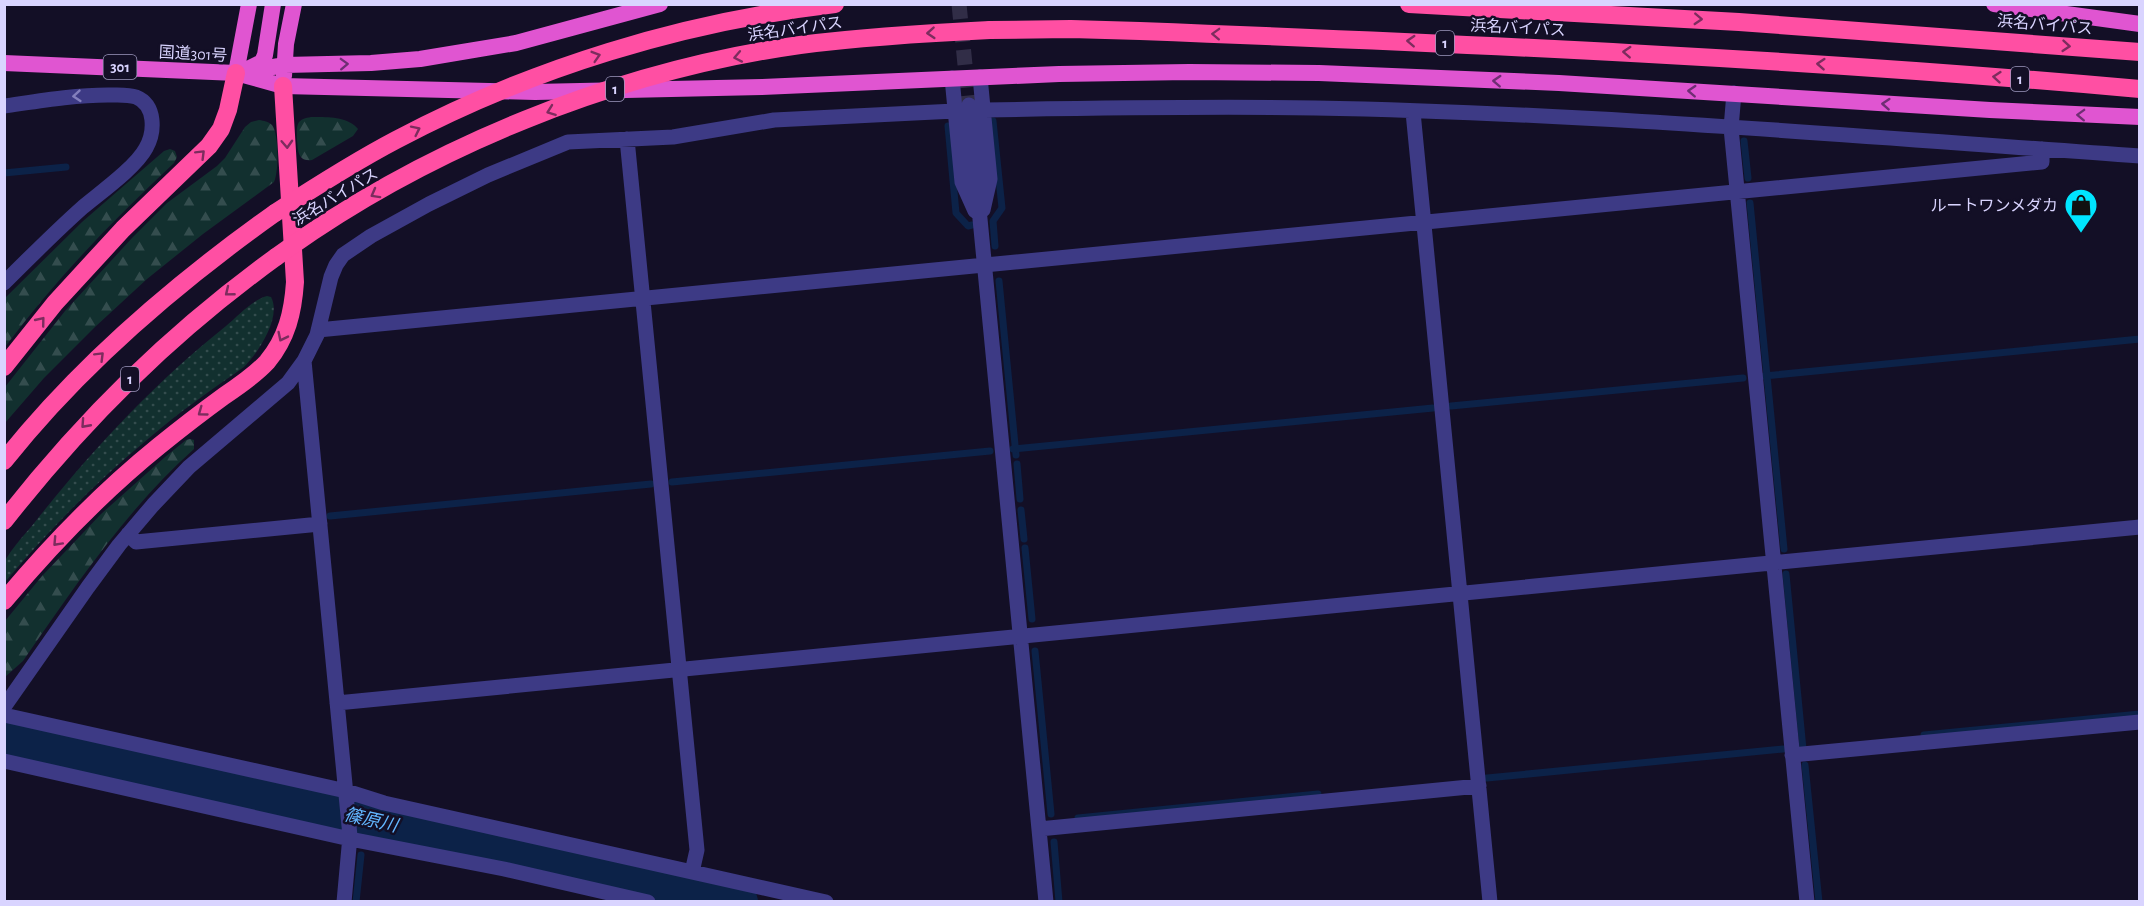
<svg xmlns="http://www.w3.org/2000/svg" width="2144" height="906" font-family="'Alegreya Sans','Noto Sans JP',sans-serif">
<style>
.grass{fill:url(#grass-dots)}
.forest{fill:url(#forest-firs)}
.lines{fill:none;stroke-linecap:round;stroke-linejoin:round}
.stream{stroke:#0c2248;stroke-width:7}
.river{stroke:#0c2248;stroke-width:42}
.minor-tunnel{stroke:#312d47;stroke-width:15;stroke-dasharray:15 8;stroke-linecap:butt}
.minor{stroke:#3d3a85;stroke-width:15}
.trunk{stroke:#e055d1;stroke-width:16}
.motorway{stroke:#ff4fa3;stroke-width:18}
.motorway-bridge{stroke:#ff4fa3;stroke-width:18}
.oneway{stroke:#7d2c5e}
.oneway2{stroke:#6f2e73}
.oneway3{stroke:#837fbc}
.labels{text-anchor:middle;stroke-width:5;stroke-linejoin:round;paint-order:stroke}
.shield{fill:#130f26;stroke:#9e99be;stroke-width:1.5}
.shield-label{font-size:15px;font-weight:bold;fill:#d9d4ff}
.street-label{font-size:16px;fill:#d9d4ff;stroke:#130f26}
.poi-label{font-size:16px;fill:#d9d4ff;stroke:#130f26;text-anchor:end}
.water-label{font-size:18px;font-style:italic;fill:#62b6ff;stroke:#130f26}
</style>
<defs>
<pattern id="grass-dots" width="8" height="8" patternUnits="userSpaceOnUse" patternTransform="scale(1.5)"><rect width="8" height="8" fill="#12302f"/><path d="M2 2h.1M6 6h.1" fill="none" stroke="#344d4e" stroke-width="1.8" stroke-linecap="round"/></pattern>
<pattern id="forest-firs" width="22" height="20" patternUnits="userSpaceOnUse" patternTransform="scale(1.5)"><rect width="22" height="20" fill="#12302f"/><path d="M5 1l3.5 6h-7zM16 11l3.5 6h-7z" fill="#344d4e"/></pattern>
</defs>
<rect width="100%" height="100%" fill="#130f26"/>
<path class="grass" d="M267,296l4,1c11,20 -13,56 -27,70 -33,23 -66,46 -96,72 -52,43 -99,91 -143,143 -1,-5 -2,-13 -1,-18 3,-10 20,-29 27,-37 58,-74 122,-143 195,-201 12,-10 26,-26 41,-30z"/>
<path class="forest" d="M311,117c14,0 37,-1 47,12l-5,7 -41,24c-14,2 -14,-9 -15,-20 0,-5 -1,-11 1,-16 2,-5 8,-6 13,-7z
M259,120c5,1 9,1 13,5 7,9 7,47 2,57l-71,52 -56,45 -52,48 -51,51 -39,45v-36l60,-76 67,-73 35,-35 50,-37 8,-8 20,-31 6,-5z
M170,149l5,2 2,6 -3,6c-61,57 -119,117 -169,184v-49l77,-76 82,-71z
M190,439l4,1v9c-68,61 -119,137 -171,212l-18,16v-56l37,-45 59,-62 64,-57 21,-17z"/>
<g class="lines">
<path class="stream" d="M993,121l9,87 -9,13 2,25
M948,126l8,87 12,13 4,-1
M1744,141l4,37
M4,173l62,-6
M1750,203l34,346
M999,281l17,174
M1764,376l376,-37
M1451,406l292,-28
M1013,449l420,-41
M1017,464l3,35
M672,482l318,-31
M1021,510l3,29
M330,516l321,-32
M1025,548l7,71
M1786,574l17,175
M1035,651l16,163
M1924,735l216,-21
M1805,765l14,137
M1487,778l296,-29
M1078,818l240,-24
M363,832l2,-14
M1054,842l5,60
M356,902l5,-47"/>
<path class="river" d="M4,738l733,164"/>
<path class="minor-tunnel" d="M959,4l10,101"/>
<path class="minor" d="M980,77l10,102 -7,31
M952,78l10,104 13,29
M1734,93l-3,35 76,774
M969,105l77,797
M4,106c35,-5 69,-11 104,-11 9,0 20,-1 28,2 20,8 19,35 10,51 -10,19 -45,44 -63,59 -27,24 -53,50 -79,76
M983,110c111,-2 221,-4 332,-2 275,5 550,29 825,48
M1413,112l77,790
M627,139l70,711 -5,22
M318,330l1724,-168v-13
M304,361l46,475 -6,66
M128,534l8,8 184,-18
M337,703l1803,-176
M4,707l84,-120 31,-42 34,-40 36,-38 99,-84 16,-22 13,-26 14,-58 5,-12 7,-10 28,-19 58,-32 59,-29 80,-33 105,-5 101,-17 181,-9
M4,715l342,76 38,12 442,99
M1792,755l348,-33
M4,761l346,78 154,30 144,33
M1039,829l440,-43"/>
<path class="trunk" d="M1994,4l146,20
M4,63l232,10 49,-8 86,-2 49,-4 96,-16 144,-39
M248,69l14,-7 3,-7 8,-51
M236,73l47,13 252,6 227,-5 297,-13 130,-2 130,1 240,10 431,27 150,7
M236,73l13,-69
M284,76l2,-32 8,-40"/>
<path class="motorway" d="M1409,4l330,18 401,30
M990,30l81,-1 69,2c334,13 667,28 1000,58
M4,367l51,-64 68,-74 86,-83 12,-17 7,-19 8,-37
M4,461c77,-97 171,-177 271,-248
M4,521c81,-103 166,-187 272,-264
M4,601c47,-56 98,-109 155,-155 21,-17 43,-34 65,-50 15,-10 31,-21 43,-34 20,-24 26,-50 28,-80l-12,-196"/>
<path class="motorway-bridge" d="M275,213c40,-26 79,-51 121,-73 136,-72 286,-118 439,-136
M276,257c149,-109 340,-186 524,-212 63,-8 126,-12 190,-15"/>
</g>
<defs><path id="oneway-chevron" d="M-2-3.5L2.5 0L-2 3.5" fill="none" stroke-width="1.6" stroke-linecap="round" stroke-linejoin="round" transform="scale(1.5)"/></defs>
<g class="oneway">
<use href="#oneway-chevron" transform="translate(1698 19) rotate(3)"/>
<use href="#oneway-chevron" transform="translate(931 33) rotate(176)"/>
<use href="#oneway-chevron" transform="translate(1216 34) rotate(-178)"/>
<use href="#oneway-chevron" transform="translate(1411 41) rotate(-177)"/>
<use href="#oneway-chevron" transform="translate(2066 46) rotate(5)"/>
<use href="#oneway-chevron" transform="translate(1627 52) rotate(-177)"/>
<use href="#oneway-chevron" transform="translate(596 56) rotate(-17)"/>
<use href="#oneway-chevron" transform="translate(738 57) rotate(169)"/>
<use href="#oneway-chevron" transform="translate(1821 64) rotate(-176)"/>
<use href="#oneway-chevron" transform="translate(1997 77) rotate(-175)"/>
<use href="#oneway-chevron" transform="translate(551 111) rotate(160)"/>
<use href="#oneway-chevron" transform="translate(416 130) rotate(-26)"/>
<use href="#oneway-chevron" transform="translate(287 144) rotate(87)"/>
<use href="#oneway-chevron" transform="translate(201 154) rotate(-45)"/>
<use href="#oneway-chevron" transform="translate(375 194) rotate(151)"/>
<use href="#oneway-chevron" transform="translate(229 292) rotate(141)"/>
<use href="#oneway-chevron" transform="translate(41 321) rotate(-51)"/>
<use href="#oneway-chevron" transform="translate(282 337) rotate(116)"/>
<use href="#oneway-chevron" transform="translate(100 356) rotate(-45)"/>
<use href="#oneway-chevron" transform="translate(202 412) rotate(144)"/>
<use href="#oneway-chevron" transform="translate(85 424) rotate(132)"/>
<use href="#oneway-chevron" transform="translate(57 542) rotate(133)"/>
</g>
<g class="oneway2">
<use href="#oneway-chevron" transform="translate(344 64) rotate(-2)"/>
<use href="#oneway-chevron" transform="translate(1497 81) rotate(-177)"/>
<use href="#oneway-chevron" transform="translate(1692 91) rotate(-177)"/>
<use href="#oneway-chevron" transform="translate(1886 104) rotate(-176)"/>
<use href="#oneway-chevron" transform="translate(2081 115) rotate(-178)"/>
</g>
<use class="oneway3" href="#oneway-chevron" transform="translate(77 96) rotate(175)"/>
<defs>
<g id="shop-pin" transform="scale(1.725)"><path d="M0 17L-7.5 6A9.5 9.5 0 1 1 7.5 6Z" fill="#00e5ff" stroke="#130f26"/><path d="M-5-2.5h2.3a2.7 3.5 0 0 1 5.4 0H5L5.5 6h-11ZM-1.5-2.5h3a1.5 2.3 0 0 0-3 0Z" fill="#111"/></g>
</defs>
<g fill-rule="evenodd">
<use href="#shop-pin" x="2081" y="205"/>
</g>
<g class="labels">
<g class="shield">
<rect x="1436" y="31" width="18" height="24" rx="4.5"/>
<rect x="103.5" y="55" width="33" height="24" rx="4.5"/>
<rect x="2011" y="67" width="18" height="24" rx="4.5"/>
<rect x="606" y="77" width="18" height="24" rx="4.5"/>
<rect x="121" y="367" width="18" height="24" rx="4.5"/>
</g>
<g class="shield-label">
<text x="1445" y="48">1</text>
<text x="120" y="72">301</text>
<text x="2020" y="84">1</text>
<text x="615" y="94">1</text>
<text x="130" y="384">1</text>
</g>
<g class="street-label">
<text transform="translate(2045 24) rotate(5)" y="6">浜名バイパス</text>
<text transform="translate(1518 27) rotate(3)" y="6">浜名バイパス</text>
<text transform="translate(795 28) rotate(-8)" y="6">浜名バイパス</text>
<text transform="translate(193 53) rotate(3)" y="6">国道301号</text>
<text transform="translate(335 196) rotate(-31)" y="6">浜名バイパス</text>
</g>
<g class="poi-label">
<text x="2058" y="211">ルートワンメダカ</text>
</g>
<g class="water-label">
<text transform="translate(371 820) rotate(13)" y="6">篠原川</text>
</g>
</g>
<rect width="2144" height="906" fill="none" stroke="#d9d4ff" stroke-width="12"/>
</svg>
